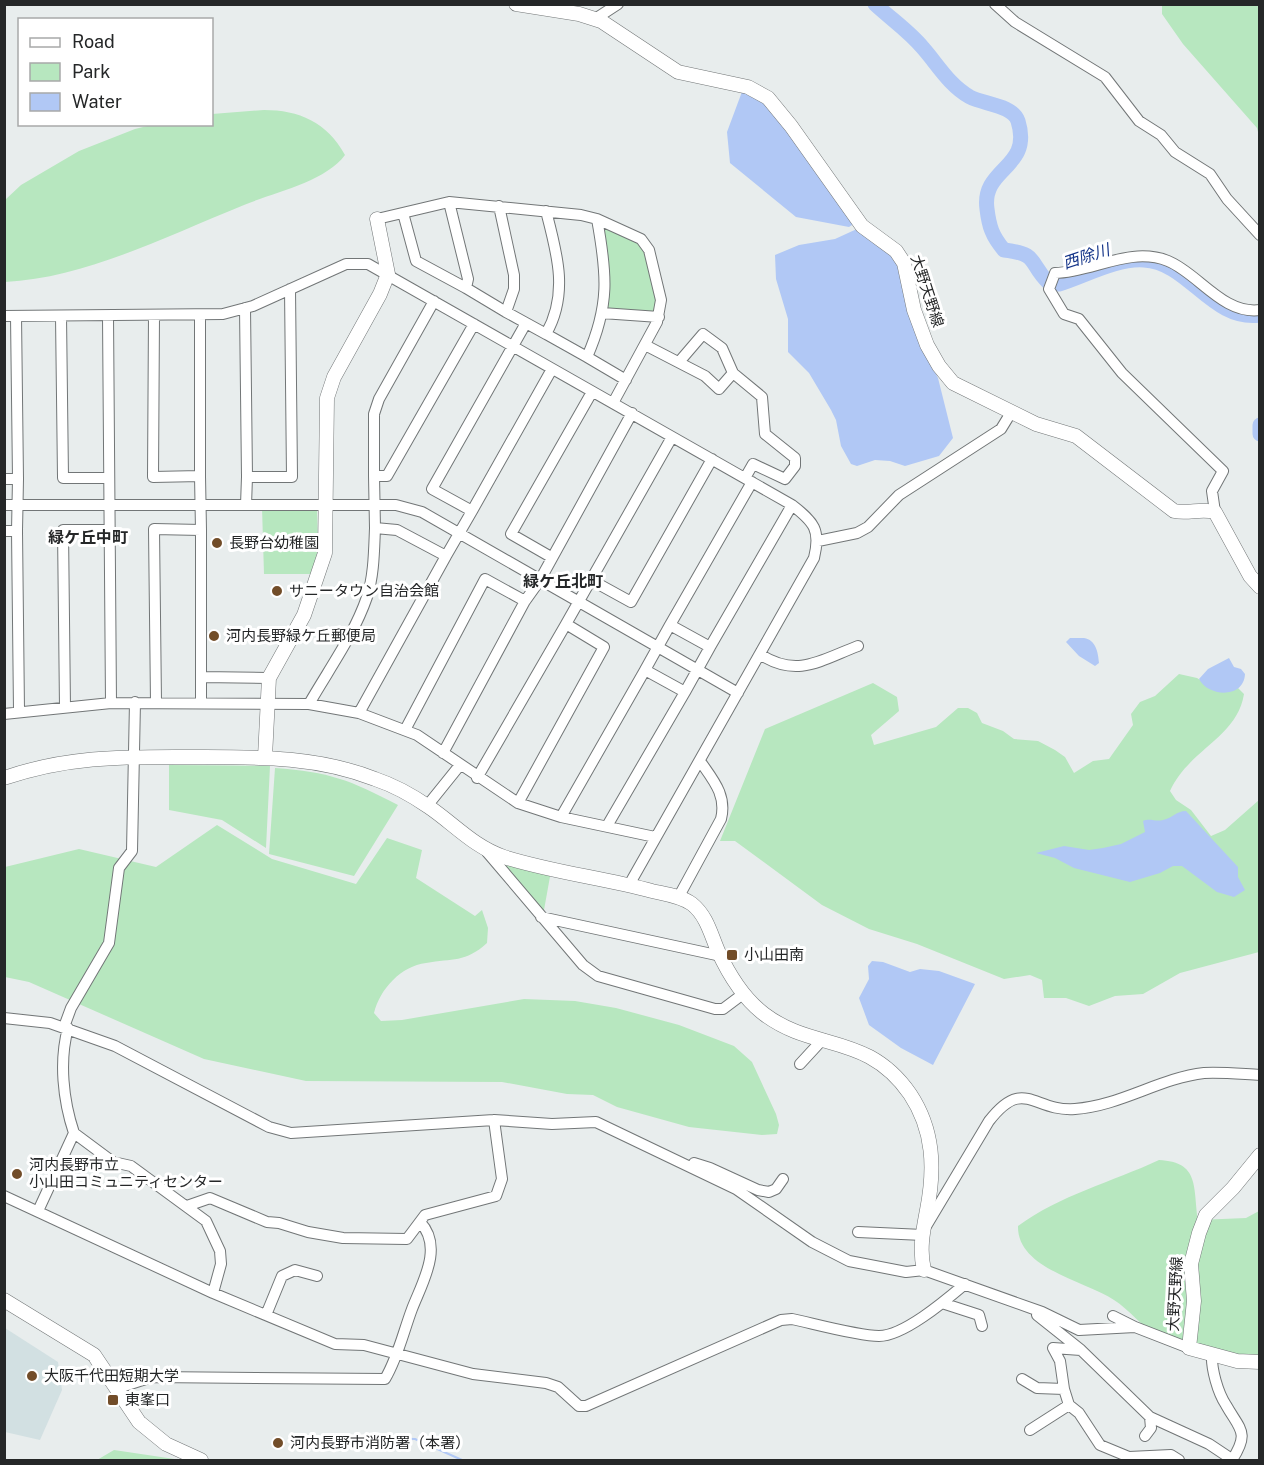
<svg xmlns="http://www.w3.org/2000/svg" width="1264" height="1465" font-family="'Public Sans','Noto Sans JP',sans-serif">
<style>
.built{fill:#d2e0e2}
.green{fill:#b7e7bf}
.water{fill:#b1c8f5}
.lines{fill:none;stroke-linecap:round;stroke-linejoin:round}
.stream{stroke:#b1c8f5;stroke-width:2}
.river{stroke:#b1c8f5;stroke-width:15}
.street-casing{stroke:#727677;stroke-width:12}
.secondary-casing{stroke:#727677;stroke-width:15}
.street{stroke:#fff;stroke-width:10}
.secondary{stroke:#fff;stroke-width:14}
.poi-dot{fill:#724d29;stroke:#fff;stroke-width:2}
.labels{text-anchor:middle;stroke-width:6;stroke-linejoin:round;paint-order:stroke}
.street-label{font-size:15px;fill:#252728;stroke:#fff}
.poi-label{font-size:15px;fill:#252728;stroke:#fff;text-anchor:start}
.water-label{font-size:16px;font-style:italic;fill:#153589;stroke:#fff}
.neighbourhood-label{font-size:16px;font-weight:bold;fill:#252728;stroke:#fff}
</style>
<rect width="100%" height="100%" fill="#e8eded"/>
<path class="built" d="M5,1328l53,34 4,28 -22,50 -35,-8z"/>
<path class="green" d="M1162,5h97v131l-2,-8 -74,-84 -21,-30z
M264,110c35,0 63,12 81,45 -20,27 -70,37 -101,50 -75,30 -158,73 -239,77v-82l16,-15 58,-34 56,-22 16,-4 61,-1v-10z
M599,222l41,18 7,10 11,63 -55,-3z
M317,505l1,44 -6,25h-48l-2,-67z
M1179,674l18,4 20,13 21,-3 6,6c-7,44 -55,55 -74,97l6,9 15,10 20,26 14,-6 34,-30v152l-79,21 -37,21 -28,2 -26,10 -23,-8h-22l-2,-18 -12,-5 -26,4 -87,-35 -48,-15 -47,-24 -87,-64h-15l45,-112 108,-46 24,14 2,14 -28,24 3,10 62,-18 22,-19h10l9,5 5,10 21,8 11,8 24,2 17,9 10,7 9,16 19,-12 16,-2 24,-34 -2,-11 9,-12 15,-6z
M169,765l101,1 -4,82 -44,-28 -53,-10z
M275,768c55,4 75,12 123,37l-44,71 -85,-22z
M217,825l55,34 84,25 31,-46 35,12 -6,28 59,38 7,-6 6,18 -1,15c-22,20 -34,15 -61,20 -25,3 -46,26 -52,50l7,8 21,-1 122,-21 51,2 41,7 63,17 55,21 18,16 24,52 3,11 -2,9 -15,1 -73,-8 -72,-20 -24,-12 -26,-1 -65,-12 -196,-1 -102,-22 -175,-77 -24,-5v-110l74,-18 77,18z
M503,860l48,11 -7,39h-6l-36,-43z
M1159,1160c41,2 34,27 39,60l48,-2 13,-7v149c-29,-7 -75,-15 -102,-26 -16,-7 -28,-25 -43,-34 -28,-19 -97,-31 -96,-74 42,-31 94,-44 141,-66z
M114,1450l67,10h2h-86z"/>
<path class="water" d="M743,89l22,11 90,123 -6,4 -53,-10 -66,-54 -3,-31z
M859,228l35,27 8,16 17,71 19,36 15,60 -14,18 -34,10 -15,-5 -15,-1 -18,6 -6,-2 -10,-18 -5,-26 -5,-10 -22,-37 -21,-21v-33l-12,-40 -1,-24 24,-10 36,-6z
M1084,638c12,2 14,14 15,25l-4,3 -16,-10 -13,-14 4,-4z
M1229,658l5,9 7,2 4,5c-1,25 -37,23 -46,5l9,-10z
M1186,811l52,56v10l7,13 -11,7 -17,-5 -35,-26h-9l-13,7 -30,9 -56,-14 -19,-10 -19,-5 28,-7 25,4 14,-2 18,-4 24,-12 -2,-11c7,-3 13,1 20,-1 10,-2 13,-9 23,-9z
M872,961l11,1 27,10 10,-3 19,2 36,13 -42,81 -32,-17 -32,-23 -10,-27 10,-19 -1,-13z"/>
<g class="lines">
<path class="stream" d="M365,1442l16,-4 34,1 47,21"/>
<path class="river" d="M875,4c16,15 34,27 48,44 15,17 26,37 47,49 13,7 43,8 48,24 15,48 -37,46 -31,88 2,17 5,27 17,41 36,4 24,13 45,33l10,1c26,-8 57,-26 85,-24 45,2 68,62 116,55
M1260,425v9"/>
<g class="street-casing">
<path id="street" d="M995,4l20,18 90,55 34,44 22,14 14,17 35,22 17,25 33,36
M595,19l23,-15
M499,206l15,69v14l-8,23 40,22c23,-40 11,-81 0,-123
M403,213l13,48 50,27 2,-9 -19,-77
M377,219l72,-17 132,13 16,4 44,20 8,11 12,50 -4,22 -44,81
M597,219c10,55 13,86 -10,138l39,23
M466,288l40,24
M434,301l-55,98 -5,15v62h13l87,-152
M245,308l2,169h45l-2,-188
M602,313l57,4
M154,315l-1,162 47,-1v-161
M4,316l219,-2 30,-8 93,-42h22l424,241c22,17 29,25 22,53l-185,327
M61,316l2,162h46
M108,316l3,387
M526,323l-94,166 40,22 80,-142
M546,334l41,23
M645,345l60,31 14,13 14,-16 29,24 3,37 30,24v8l-10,13 -32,-15 -8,14
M679,362l24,-28 19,14 11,25
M200,476l1,54
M374,476l1,52
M4,479h14l-2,-163
M752,482l-82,143 40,22 82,-142
M4,505h392l26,7 316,181
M246,505l1,-28
M1215,512l-3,-21 11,-20 -101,-98 -43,-54 -15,-5 -15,-25 6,-16c38,-1 75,-27 113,-12 30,12 55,54 92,49
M4,531h13l2,180
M17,531l1,-52
M818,541l39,-8 11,-6 31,-32 102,-66 11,-18
M446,556l26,-45
M551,557l-40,-23 81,-142
M591,580l40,22 81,-143
M525,601l15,-21 92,-167
M566,624l106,-187
M761,655c37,23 60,5 97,-9
M645,670l25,-45
M201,677l68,1
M685,692l25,-45
M156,703l-2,-174 47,1v172
M309,704c20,-35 45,-69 58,-107 7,-22 7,-46 8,-69l22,2 49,26 -87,157
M65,708l-2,-178h46
M4,714l107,-11 198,1 50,9 58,22 101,68 43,14 94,20
M405,730l80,-151 40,22 -82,152
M477,778l89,-154 38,23 -86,156
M427,806l33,-41
M561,817l84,-147 40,22 -78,134
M487,852l96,113 15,11 117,33h8l20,-15
M678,898l43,-79c6,-24 -8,-39 -21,-58
M541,917l180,39
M4,1018l46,5 65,23 154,81 22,6 203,-13 58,4 44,-2 140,67 76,53 37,19 57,11 18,-2 118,42 37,18 56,-3 54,21
M64,1027l7,-19 38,-65 10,-75 13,-17 3,-149
M68,1028c-9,33 -5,72 6,105l39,29 18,4 75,55 14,30 1,13 -8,29
M800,1064l23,-25
M694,1163l16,5 48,22 11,2 7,-3 7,-10
M4,1196l209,97 122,51 29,1 109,29 73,9 12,4 21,19h7l195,-86 11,-1c23,5 66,17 87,17 25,0 67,-36 86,-52
M187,1206l23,-8 57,24 12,1 29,9 35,6 64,1 18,-24 71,-19 6,-17 -8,-59
M38,1211l36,-78
M925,1228l64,-107c35,-45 44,-9 86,-12 45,-3 85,-31 129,-36 18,-1 37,1 56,2
M858,1232l65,3
M942,1303l37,12 3,11
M266,1315l16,-39 13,-6 22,6
M1037,1315l44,35 69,67 59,27 24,16
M1113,1316l22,11
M1081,1350l-28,-2 7,13 4,28 5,16 10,8 21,32 29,12 42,-2 8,5
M1212,1354c-1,15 6,39 14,51 14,25 24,27 6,55
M1022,1379l15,9 27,1
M118,1388l34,-11 233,2c13,-22 18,-46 27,-70 10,-26 32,-62 8,-87
M1030,1430l39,-25
M1145,1436l6,-8 -1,-11"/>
</g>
<g class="secondary-casing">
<path id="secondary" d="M516,4l63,10 22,7 77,51 70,15 20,11 23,28 71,100 34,25 8,12 10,47 13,35 12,21 14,17 83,41 40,12 98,75c15,3 27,-3 41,1l35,64 10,11
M265,757l4,-79 35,-63 21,-62 2,-155 7,-21 46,-83 8,-20 -11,-55
M4,778c67,-23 123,-21 192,-21 61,0 121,-1 179,22 18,6 38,17 54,28 25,17 45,40 75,50 48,15 99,21 148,34 13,3 29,5 40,13 15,12 19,31 26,47 11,24 25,47 46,63 50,38 103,18 146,80 24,36 25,75 17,116 -4,21 -8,40 -3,60
M1260,1155l-27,33 -27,27 -7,18 -8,31 3,37 -5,47 48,13 23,1
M4,1300l90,55 45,67 27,22 35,16"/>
</g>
<use href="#street" class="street"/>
<use href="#secondary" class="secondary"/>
</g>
<g class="poi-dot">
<circle cx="217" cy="543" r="6"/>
<circle cx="277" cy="591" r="6"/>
<circle cx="214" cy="636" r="6"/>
<rect x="726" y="949" width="12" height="12" rx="3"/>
<circle cx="17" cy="1174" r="6"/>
<circle cx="32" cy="1376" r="6"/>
<rect x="107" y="1394" width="12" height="12" rx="3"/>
<circle cx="278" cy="1443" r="6"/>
</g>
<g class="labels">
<g class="street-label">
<text transform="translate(927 291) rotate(72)" y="5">大野天野線</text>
<text transform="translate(1175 1294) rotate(-87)" y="5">大野天野線</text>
</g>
<g class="poi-label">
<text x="229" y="548">長野台幼稚園</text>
<text x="289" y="596">サニータウン自治会館</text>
<text x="226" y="641">河内長野緑ケ丘郵便局</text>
<text x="744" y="960">小山田南</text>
<text x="29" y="1170">河内長野市立<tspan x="29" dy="17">小山田コミュニティセンター</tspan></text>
<text x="44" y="1381">大阪千代田短期大学</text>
<text x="125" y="1405">東峯口</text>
<text x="290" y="1448">河内長野市消防署（本署）</text>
</g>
<g class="water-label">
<text transform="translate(1086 256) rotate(-18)" y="6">西除川</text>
</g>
<g class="neighbourhood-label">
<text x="88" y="543">緑ケ丘中町</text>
<text x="563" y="587">緑ケ丘北町</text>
</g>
</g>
<rect width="1264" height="1465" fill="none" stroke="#252728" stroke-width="12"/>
<rect x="18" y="18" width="195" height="108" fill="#ffffff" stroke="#a8a9a9" stroke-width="1.5"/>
<rect x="30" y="38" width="30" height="9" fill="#ffffff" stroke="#a8a9a9" stroke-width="1.5"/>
<text x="72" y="48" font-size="18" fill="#252728">Road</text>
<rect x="30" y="63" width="30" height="18" fill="#b7e7bf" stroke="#a8a9a9" stroke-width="1.5"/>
<text x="72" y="78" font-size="18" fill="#252728">Park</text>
<rect x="30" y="93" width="30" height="18" fill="#b1c8f5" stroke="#a8a9a9" stroke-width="1.5"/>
<text x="72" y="108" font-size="18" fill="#252728">Water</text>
</svg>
